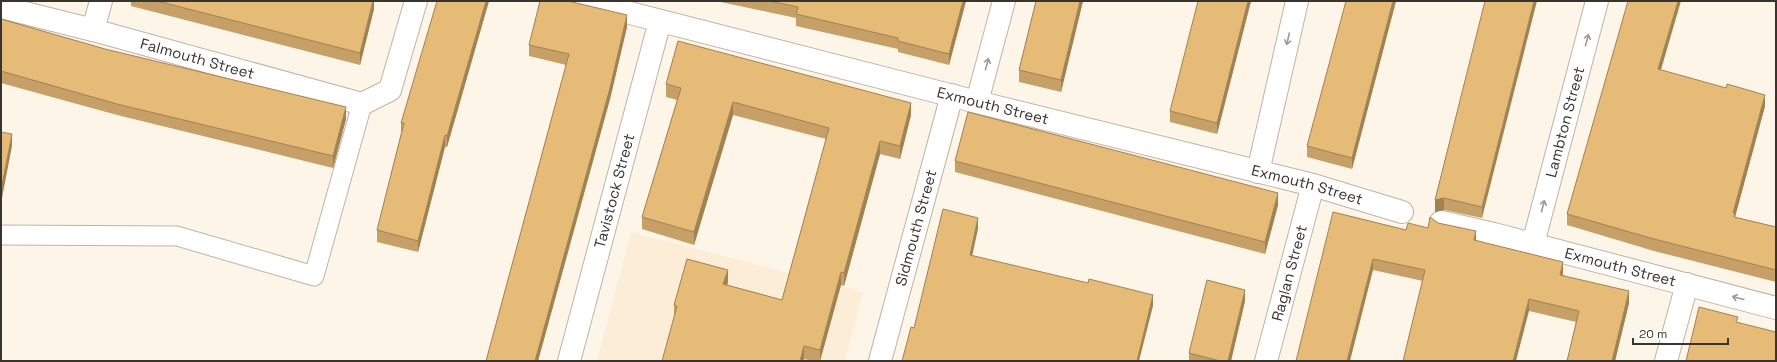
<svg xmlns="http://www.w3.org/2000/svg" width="1777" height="362" font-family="'Space Grotesk',sans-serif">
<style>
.built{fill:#fcedd7}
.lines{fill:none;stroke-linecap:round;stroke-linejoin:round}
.lane-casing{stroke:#beb4a5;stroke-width:21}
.street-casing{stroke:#beb4a5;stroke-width:24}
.lane{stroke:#fff;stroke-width:19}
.street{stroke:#fff;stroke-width:22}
.wall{fill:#c6a066}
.shaded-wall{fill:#a18253}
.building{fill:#e6ba77;stroke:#a18253}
.oneway{stroke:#9c9a96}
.labels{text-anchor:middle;stroke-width:4;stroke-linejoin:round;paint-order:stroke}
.street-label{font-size:15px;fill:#38342e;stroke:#fff}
</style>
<rect width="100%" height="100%" fill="#fef5e9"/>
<path class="built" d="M631,232l232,60 -18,69h-248z"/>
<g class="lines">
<g class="lane-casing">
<path id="lane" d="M1,235l176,1 137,40 48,-172"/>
</g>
<g class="street-casing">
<g id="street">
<path id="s1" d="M583,1l394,101 336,83 89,27"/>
<path id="s2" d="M1,7l92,23 269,74 28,-14 26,-89"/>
<path d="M93,30l8,-29"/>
<path d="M977,102l27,-101"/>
<path d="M1258,172l39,-171"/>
<path id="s3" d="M1441,222l53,12 282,74"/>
<path id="s4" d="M1533,244l64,-243"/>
<path id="s5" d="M569,361l91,-340"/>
<path id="s6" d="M880,361l72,-266"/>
<path id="s7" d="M1266,361l47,-176"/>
<path d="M1666,361l21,-77"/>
</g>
</g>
<use href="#lane" class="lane"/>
<use href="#street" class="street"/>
</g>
<path class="wall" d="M131,1h243v8l-14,56 -229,-59z
M489,1l-42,146h-2l-27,105 -41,-10v-12l24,-96v-11z
M716,1h250l-17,64 -51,-13v-3l-102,-23v-8z
M1036,1h47l-22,91 -42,-10v-12z
M1251,1l-34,133 -47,-12v-11z
M1396,1l-44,168 -45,-12v-11z
M1485,1l-3,217 -38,-8 -9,2z
M1,19l345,100 -13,49 -216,-53 -116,-32z
M627,27l-17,72 -72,262h-52l80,-296 -37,-9v-11z
M1661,70l104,36 -30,111 41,10v55l-122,-31 -87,-26v-11z
M666,84l245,31 -11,44 -20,-5 -36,132 -3,-1 -21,76h-7l-9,-2 -130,-42v-12l54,-23 -1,3 55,15 44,-161 -93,-24 -39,130 -52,-16v-12l35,-117 -11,-3z
M955,161l323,44 -13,49 -310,-82z
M1333,212l73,18 22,-2 10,-5 38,17 87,33v2l66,28 -14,58h-48l9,-39 -47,-11 -106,-30 -50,-11z
M1245,301l-14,60h-42v-8z"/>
<path class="shaded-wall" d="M373,1h1v8l-14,56v-12z
M486,1h3l-42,146v-11z
M963,1h3l-17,64v-11z
M1080,1h3l-22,91v-12z
M1248,1h3l-34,133v-11z
M1393,1h3l-44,168v-11z
M1534,1h3l-55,217v-11z
M1678,1h3l-23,79v-11z
M627,15v12l-17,72 -72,262h-3z
M1765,95v11l-30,111v8l-2,-12z
M733,102v13l-39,130v-13z
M911,103v12l-11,44v-13z
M346,107v12l-13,49v-12z
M12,134v12l-11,57v-13z
M445,135v12l-27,105v-11z
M880,141v13l-36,132v-13z
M1278,193v12l-13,49v-12z
M1444,198v12l-9,2v-12z
M978,218v11l-8,37v-11z
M1476,231v12l-2,-3z
M1373,259v11l-23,91h-3z
M1563,262v11l-3,13v-11z
M728,270v12l-5,15v-13z
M841,272v13l-21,76v-11z
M1245,290v11l-14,60h-3z
M1629,291v12l-14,58h-3z
M1153,295v11l-14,55h-2z
M1529,299v12l-13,50h-3z
M804,346v15h-4z"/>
<path class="building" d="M157,1h216l-13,52z
M437,1h49l-39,135 -2,-1 -27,106 -41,-11 27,-107h-3z
M540,1h28l59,14 -17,73 -75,273h-49l83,-307 -40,-9z
M769,1h194l-14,53 -51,-13v-3l-102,-24 2,-7z
M1036,1h44l-19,79 -42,-10z
M1198,1h50l-31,122 -47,-12z
M1346,1h47l-41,157 -45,-12z
M1485,1h49l-52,206 -38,-9 -9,2z
M1628,1h50l-20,68 68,19 1,-4 38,11 -32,118 2,1 -1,3 42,10v43l-122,-31 -87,-25z
M1,19l104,30 241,58 -13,49 -216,-52 -116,-33z
M678,41l233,62 -11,43 -20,-5 -36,132 -3,-1 -21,78 -16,-4 -4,15h-138l15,-55 -3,-1 13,-46 41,11 -5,14 59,16 47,-172 -96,-26 -39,130 -52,-15 39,-129 -15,-4z
M968,112l310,81 -13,49 -310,-81z
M1,132l11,2 -11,56z
M943,209l35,9 -8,37 118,28 1,-4 64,16 -16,66h-235l9,-34 3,1z
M1333,212l73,18 2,-7 20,5 2,-11 8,6 38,8 -2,9 89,22 -3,13 69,16 -17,70h-45l12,-50 -50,-12 -16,62h-110l22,-91 -52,-11 -26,102h-51z
M1207,280l38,10 -17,71h-8l-31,-8z
M1699,307l39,10 -2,5 40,10v29h-90z"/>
<defs><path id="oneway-shaft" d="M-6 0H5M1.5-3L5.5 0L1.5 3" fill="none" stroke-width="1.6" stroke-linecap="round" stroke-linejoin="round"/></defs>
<g class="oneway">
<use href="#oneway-shaft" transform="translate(1288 39) rotate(103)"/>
<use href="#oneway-shaft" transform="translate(1587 40) rotate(-75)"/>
<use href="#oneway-shaft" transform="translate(987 64) rotate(-75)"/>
<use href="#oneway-shaft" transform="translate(1543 206) rotate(-75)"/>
<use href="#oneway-shaft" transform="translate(1738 298) rotate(-165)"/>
</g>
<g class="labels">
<g class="street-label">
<text dy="5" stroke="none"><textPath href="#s2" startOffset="203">Falmouth Street</textPath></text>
<text dy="5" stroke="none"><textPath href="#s1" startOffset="423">Exmouth Street</textPath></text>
<text dy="5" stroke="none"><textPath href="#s4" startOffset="126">Lambton Street</textPath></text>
<text dy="5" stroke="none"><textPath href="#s1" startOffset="747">Exmouth Street</textPath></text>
<text dy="5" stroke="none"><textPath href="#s5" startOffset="176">Tavistock Street</textPath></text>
<text dy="5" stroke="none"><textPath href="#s6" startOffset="138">Sidmouth Street</textPath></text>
<text dy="5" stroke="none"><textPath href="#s3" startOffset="185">Exmouth Street</textPath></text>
<text dy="5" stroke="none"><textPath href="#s7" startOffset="91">Raglan Street</textPath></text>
</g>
</g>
<rect width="1777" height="362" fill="none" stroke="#38342e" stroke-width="4"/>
<path d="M1633 338v6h95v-6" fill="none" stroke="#38342e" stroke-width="2"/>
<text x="1639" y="338" font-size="12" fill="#38342e" stroke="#ffffff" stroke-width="3" paint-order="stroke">20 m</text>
</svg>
